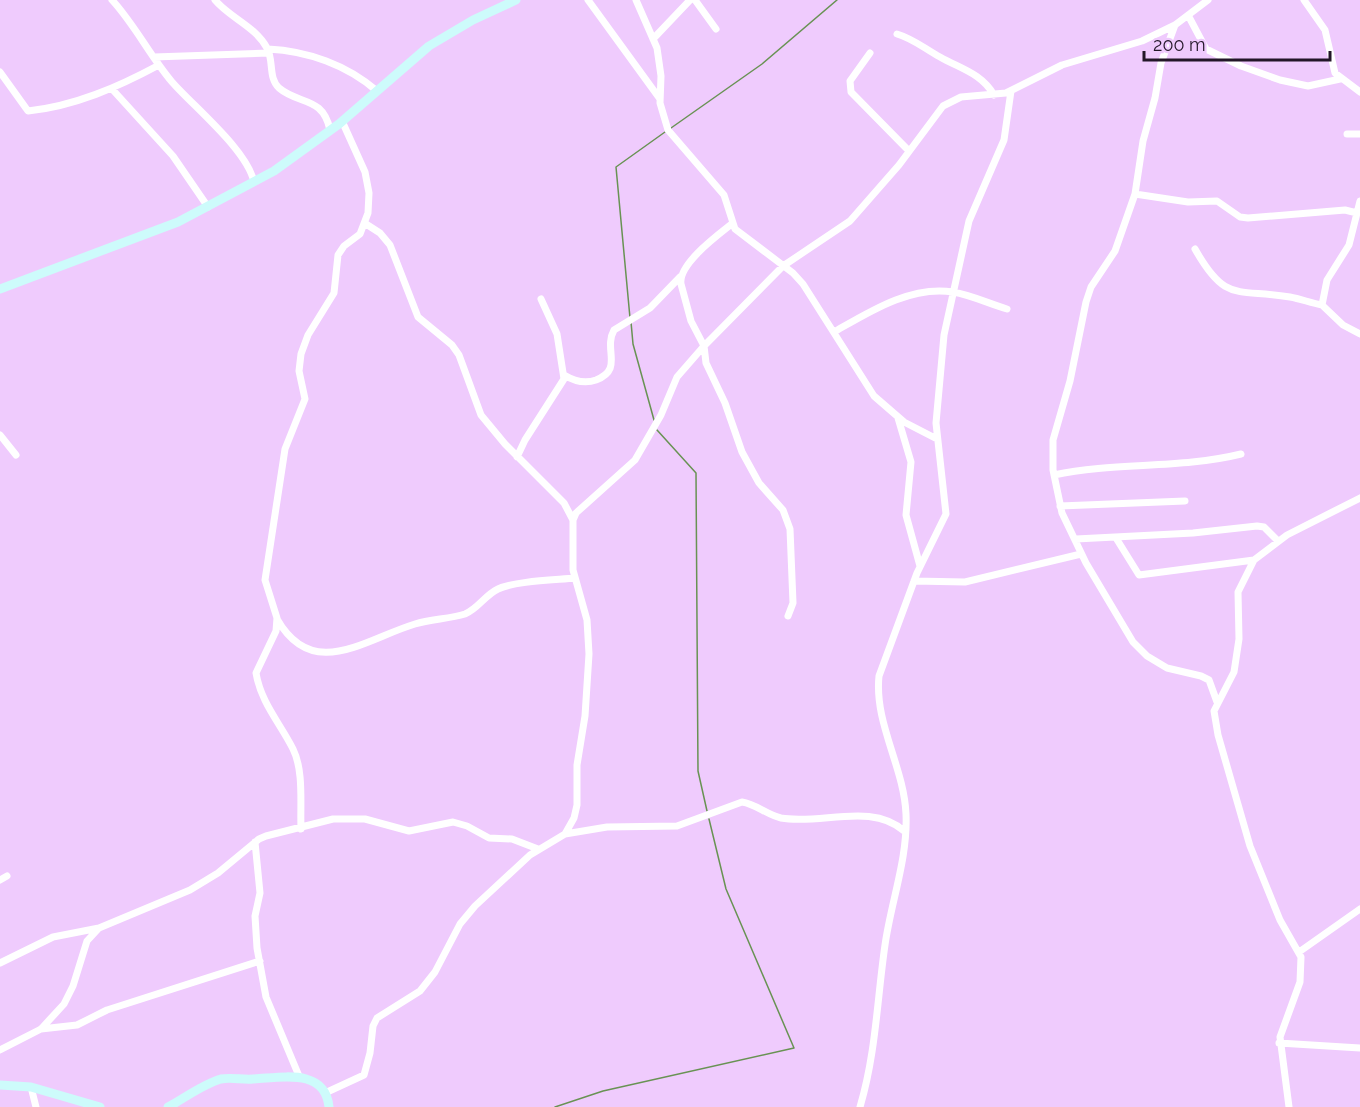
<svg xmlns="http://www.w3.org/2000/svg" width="1360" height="1107" font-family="Raleway,sans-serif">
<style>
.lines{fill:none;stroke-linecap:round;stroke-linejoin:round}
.stream{stroke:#689253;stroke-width:1.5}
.street{stroke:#fff;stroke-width:7}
.secondary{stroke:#cdfbfb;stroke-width:9}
</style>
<rect width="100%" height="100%" fill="#efcbfd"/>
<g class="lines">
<path class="stream" d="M671,128l91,-64 75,-64
M630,318l-14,-151 49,-35
M631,322l2,22 21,76
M657,430l39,43 2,298 9,40
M555,1107l48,-16 191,-43 -68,-159 -17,-70"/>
<path class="street" d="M112,0c23,25 38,56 60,82 22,25 75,68 82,100
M215,0c15,18 40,26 52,48 7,12 1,30 12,40 20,17 44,8 51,42
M588,0l72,99
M636,0l21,48 4,28 -1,27 8,27 56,65 11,34 58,44 10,11 71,112 30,26 33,17
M695,0l21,29
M1304,0l21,30 10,43 25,19
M1188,15l18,34 35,17 39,14 28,6 32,-7
M1175,25l-14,38 -6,35 -12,43 -8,53 -20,57 -24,36 -5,15 -16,79 -17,59v30l9,43 24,50 47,79 14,14 20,12 34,8 8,4 8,22
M897,34c17,5 28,15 43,23 21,12 41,16 54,38
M653,39l37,-39
M268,49c40,2 79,16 109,42
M870,53l-20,28 1,11 58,59
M154,57l115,-4
M0,72l28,39c47,-5 90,-24 131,-46
M112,89l61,67 35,51
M1347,134h13
M1135,194l53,8 29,-1 23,16 8,1 97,-8 12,3
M1360,201l-11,44 -22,35 -5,25 21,20 17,9
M733,223c-15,12 -55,41 -52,61l10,37 13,25 2,17 19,40 17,49 17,31 24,27 7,19 3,74 -5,13
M366,224l14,9 10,12 28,72 34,28 7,10 22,60 24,29 59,59 9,17
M1195,249c31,55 42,39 95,48 11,2 21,6 32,8
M834,332c35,-20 77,-47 119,-40 18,3 37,12 54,17
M564,375c10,6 21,9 32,5 28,-11 7,-30 18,-50l36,-22 30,-31
M898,418l13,44 -5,53 14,51
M0,435l16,20
M517,457l8,-17 39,-61 -7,-45 -16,-35
M1054,475c61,-13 126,-6 187,-21
M1060,506l125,-5
M1116,538l23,37 115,-15
M1076,539l117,-6 64,-7 7,1 14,14
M914,581l51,1 116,-28
M277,619c36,63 88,20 138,5 16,-5 34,-5 50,-10 13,-5 20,-19 33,-25 17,-8 57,-9 77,-11
M301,829c-1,-25 3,-58 -8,-80 -13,-26 -32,-46 -37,-76l20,-42 1,-13 -12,-38 20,-131 20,-50 -6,-28 2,-17 7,-19 26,-42 4,-38 6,-9 16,-12 8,-21 1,-20 -4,-21 -23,-51
M565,834l42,-7 70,-1 65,-24c14,2 25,13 39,16 40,7 91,-16 123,13
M255,842l5,51 -5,23 2,32 9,49 33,79
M0,880l7,-4
M1299,952l61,-43
M0,963l53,-26 46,-9
M41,1029l36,-4 30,-15 153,-49
M1279,1043l81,5
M0,1050l41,-21 23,-25 9,-18 14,-45 12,-13 91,-38 28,-17 41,-34 7,-3 67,-17h32l44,12 44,-9 14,4 22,12 23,1 26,10
M31,1087l5,20
M325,1093l39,-18 6,-22 3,-27 4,-8 43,-27 15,-19 25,-48 15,-18 55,-51 35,-21 9,-16 3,-13v-40l8,-49 4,-62 -2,-34 -14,-50v-50l3,-7 59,-53 26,-45 16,-38 27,-31 79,-80 67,-45 49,-56 44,-59 18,-9 45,-4 56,-28 80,-24 33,-16 33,-25
M860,1107c16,-54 17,-107 25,-162 6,-43 23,-87 21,-131 -2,-47 -32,-91 -27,-138l38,-103 29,-59 -10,-91 8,-88 25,-114 35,-81 7,-49
M1289,1107l-9,-70 20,-55 1,-25 -21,-37 -30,-74 -32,-111 -4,-24 20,-39 5,-33 -1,-47 16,-32 33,-25 73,-37"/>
<path class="secondary" d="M0,289l178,-67 96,-51 65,-47 90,-78 44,-26 43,-20
M0,1085l31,2 69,20
M168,1107c17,-9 35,-23 53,-28 10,-2 22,1 32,0 27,-1 72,-12 76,28"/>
</g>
<path d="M1144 51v9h186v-9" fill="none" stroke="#231628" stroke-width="3"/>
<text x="1153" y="51" font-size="18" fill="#231628" stroke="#efcbfd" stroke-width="4.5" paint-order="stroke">200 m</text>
</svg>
